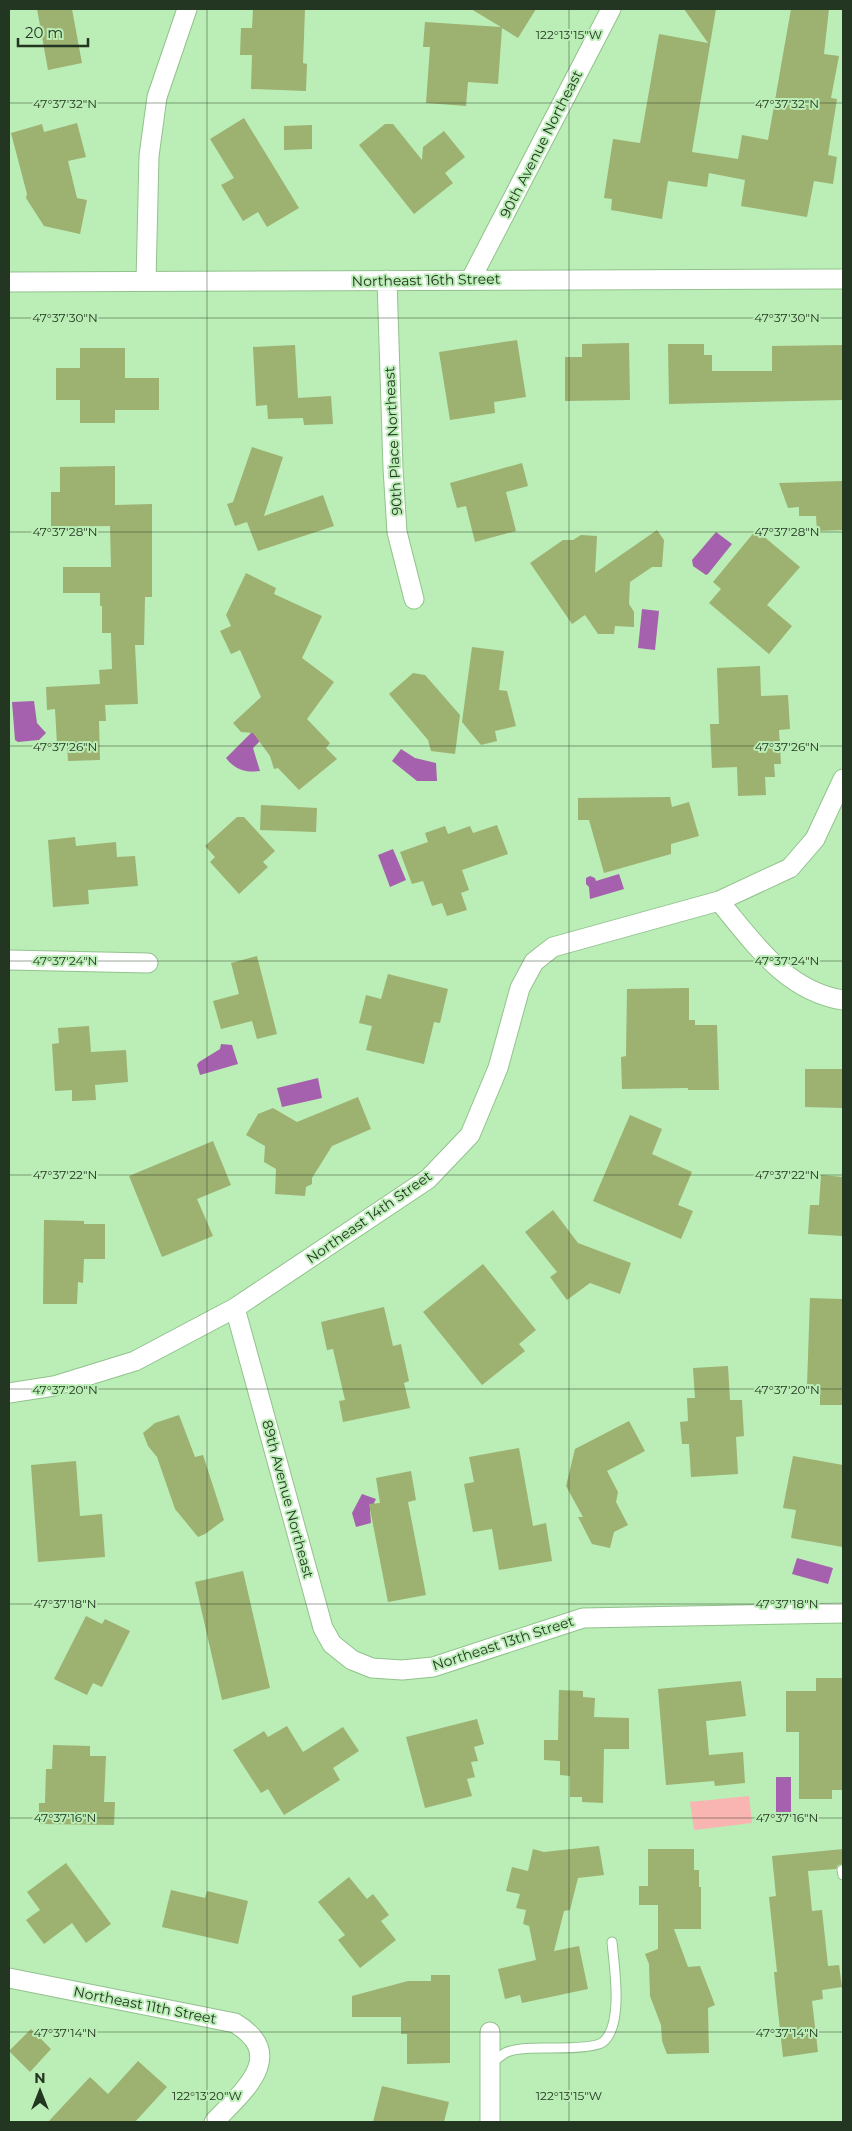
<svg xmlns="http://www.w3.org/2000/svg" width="852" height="2131" font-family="Montserrat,sans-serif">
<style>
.green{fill:#f9b5b1}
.water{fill:#a561ae}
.building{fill:#9db171}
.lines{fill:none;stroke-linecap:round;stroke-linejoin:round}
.service-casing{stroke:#92c28d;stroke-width:11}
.minor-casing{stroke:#92c28d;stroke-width:21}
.service{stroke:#fff;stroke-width:9}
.minor{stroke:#fff;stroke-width:19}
.ticks{fill:none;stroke:#233621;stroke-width:1;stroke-opacity:0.45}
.labels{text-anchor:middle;stroke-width:4;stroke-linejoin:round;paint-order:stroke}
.street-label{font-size:14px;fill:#233621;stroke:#bbedb6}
.ticks-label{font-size:12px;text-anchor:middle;fill:#233621;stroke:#bbedb6;stroke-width:4;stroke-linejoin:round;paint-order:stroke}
</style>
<rect width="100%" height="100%" fill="#bbedb6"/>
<path class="green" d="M749,1796l3,27 -58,7 -4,-28z"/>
<path class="water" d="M716,532l16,12 -24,30 -2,1 -13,-9 -1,-6z
M642,609l17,2 -4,39 -17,-2z
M34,701l3,22 9,10 -7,7 -21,2 -3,-2 -3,-38z
M256,728l8,9 -11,11 7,23c-14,2 -25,-1 -34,-13z
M401,749l14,9 21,5 1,18h-20l-25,-20z
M393,849l13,31 -16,7 -12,-32z
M619,874l5,15 -34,10 -1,-12 -3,-3v-6l4,-2 5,2 1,3z
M221,1044l11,1 6,19 -38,11 -3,-10 2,-3 21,-13z
M318,1078l4,20 -40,9 -5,-19z
M362,1494l14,5 -6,12 1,12 -15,4 -4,-14z
M797,1558l36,10 -5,16 -36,-10z
M776,1777h15v39h-15z"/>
<path class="building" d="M37,9h35l10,54 -34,7z
M253,9h52l-2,54 4,1 -1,27 -55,-2 1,-34h-12l1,-27h11z
M471,9h65l-18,29 -16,-10 -4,56 -30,-2 -2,24 -40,-3 4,-56h-7l2,-25 76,5z
M684,9h32l-24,143 46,7 4,-24 26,5 23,-131h38l-5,45 15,2 -8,42 6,1 -9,56 9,2 -4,27 -19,-3 -7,36 -66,-11 4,-26 -36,-7 -2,14 -39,-6 -6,38 -51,-9 1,-11 -8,-1 9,-59 27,4 19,-109 49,9z
M244,118l55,90 -32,19 -9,-15 -15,9 -22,-36 13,-7 -24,-39z
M77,123l9,34 -18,4 9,37 10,2 -7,34 -36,-8 -18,-28 1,-4 -16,-61 31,-9 2,8z
M385,124h8l29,36 1,-13 21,-16 21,26 -20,16 8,10 -39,31 -55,-69z
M312,125v24l-28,1v-24z
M517,340l9,57 -32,5 1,11 -45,7 -11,-68z
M629,343l1,57 -65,1v-44h17v-13z
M668,344h36v11h8v16h60v-25l71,-1v55l-174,4z
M295,345l3,53 33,-2 2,28 -29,1 -1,-7 -35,1 -1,-14 -11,1 -3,-59z
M80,348h45v30h34v32h-44v13h-35v-23h-24v-32h24z
M252,447l31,10 -19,59 59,-21 11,31 -76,25 -11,-29 -12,4 -8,-22 6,-2z
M522,463l6,23 -22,6 10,39 -41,11 -9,-36 -9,2 -7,-25z
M115,466v39l37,-1v93h-7l-1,48h-9l3,59 -33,1 1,16h-7l1,39 -32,1 -1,-17h-10l-2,-35 -8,1 -1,-23 54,-3 -1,-14 13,-1 -1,-36h-9v-27h-2v-13h-37v-26h48l-1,-41 -59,1v-35h9v-25z
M843,481v49l-26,1 -1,-15h-17v-9l-11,1 -9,-25z
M657,530l7,10 -2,27h-10l-22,15 -1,22 5,8v15l-19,-1 -1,8h-16l-13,-19 -13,9 -42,-61 33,-23h10l8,-5 16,1 -2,37z
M756,530l44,37 -33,38 25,21 -23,28 -60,-51 12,-14 -8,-7z
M246,573l30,15 -2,6 48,22 -20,42 32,24 -27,37 23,24 -4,5 11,11 -38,31 -21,-22 -4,1 -4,-13 -17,-23 -12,-1 -8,-9 28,-26 -21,-47 -9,4 -11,-23 11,-5 -5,-11z
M472,647l32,4 -5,39 8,1 9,35 -21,5 2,10 -16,4 -19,-23z
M760,666l1,30 27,-1 2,34 -11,1 2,34h-7l1,13h-10l1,18 -28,1 -1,-29 -25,1 -2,-44h9l-2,-56z
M413,673l12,2 35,40 -5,39 -24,-3 -3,-11 -39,-46z
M670,797l2,10 17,-5 10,34 -28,8v10l-67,19 -15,-53h-11v-22z
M261,805l56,3 -1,24 -56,-2z
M237,817h7l31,34 -12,11 5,5 -29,27 -29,-32 5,-5 -10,-11z
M497,825l11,29 -46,16 7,20 -8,3 6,17 -20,6 -5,-13 -10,3 -9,-25 -11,3 -12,-32 28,-10 -3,-9 20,-7 3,8 22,-8 3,7z
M75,837l1,9 40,-4 1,15 18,-1 3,30 -50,4 1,14 -36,3 -5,-67z
M257,956l20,78 -20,5 -5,-18 -31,8 -8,-28 26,-7 -8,-31z
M388,974l60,15 -8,34 -6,-1 -10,42 -58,-14 6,-24 -13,-3 7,-28 15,4z
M689,988v32h6v5h22l2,65h-31v-2l-66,1 -1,-32 5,-1 1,-67z
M89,1026l2,26 35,-2 2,32 -33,3 1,15 -24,1v-11l-17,1 -3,-47 7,-1 -1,-15z
M805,1069h38v39l-38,-1z
M358,1097l13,32 -39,17 -20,32v6l-6,3 -1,9 -30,-2 1,-25 -12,-7 1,-16 -19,-11 12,-21 15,-6 24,14z
M630,1115l32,14 -10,25 40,18 -14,33 15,6 -12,28 -88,-38z
M213,1141l18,44 -34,14 16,37 -51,21 -33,-81z
M821,1175l22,2v59l-35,-2 2,-29h9z
M553,1210l25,33 53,20 -11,31 -30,-11 -23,17 -17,-23 7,-5 -32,-40z
M44,1220l40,1v3h21v35h-21l-1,24 -5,-1 -1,22h-34z
M483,1264l53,66 -17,14 6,7 -43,34 -59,-73z
M810,1298l33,1v106h-23v-19h-13z
M384,1307l9,39 8,-2 8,37 -5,2 6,25 -67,14 -4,-21 6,-1 -12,-51 -6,1 -6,-28z
M728,1366l2,34h12l2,36 -8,1 2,37 -47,3 -2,-33h-7l-2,-22 8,-1 -1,-23h8l-2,-30z
M179,1415l16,42 8,-2 21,65 -19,14 -7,3 -23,-28 -18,-52 -9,-11 -5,-13 12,-10z
M629,1421l16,30 -38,20 11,21 -2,10 12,23 -14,7 -4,16 -18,-4 -14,-27h5l-17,-31 9,-37z
M519,1448l14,78 13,-3 6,38 -53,9 -7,-41 -19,3 -9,-48 10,-2 -5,-25z
M793,1456l50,9v82l-52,-9 5,-28 -13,-2z
M76,1461l4,55 22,-2 3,43 -67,5 -7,-97z
M411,1471l5,29 -8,2 18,93 -38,7 -19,-98 11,-1 -4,-25z
M243,1571l27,117 -48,12 -27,-118z
M86,1616l16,8 3,-5 25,12 -28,56 -9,-4 -6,12 -33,-16z
M816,1678h27v112h-11v9h-33v-67h-13v-41h30z
M741,1681l5,35 -40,5 3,34 34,-3 2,31 -30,3 -1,-5 -48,4 -8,-96z
M559,1690l24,1v6l12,1 -1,19 35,1v31h-25l-1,54 -21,-1v-5h-12v-21l-10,-1v-14l-16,-1v-20h14z
M477,1719l7,25 -10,3 4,14 -7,1 4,15 -8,2 5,17 -47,12 -19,-71z
M287,1726l16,26 40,-25 16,24 -26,17 7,12 -56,35 -16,-26 -7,4 -28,-43 31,-19 4,6z
M53,1745l37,1v10h16l-2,46h11l-1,23 -75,-1v-21h6l1,-34h6z
M599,1846l5,29 -26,3 -8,32 -6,1 -10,40 25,-5 9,43 -66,14 -2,-8 -15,4 -7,-30 38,-9 -7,-34 -6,-2 3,-14 -10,-2 4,-14 -14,-3 6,-24 16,4 5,-22 11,3z
M648,1849h46v21h5v17h2v42h-27l14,38 12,-1 15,39 -7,3 1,45 -42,1 -5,-13 -1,-16 -11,-29 -1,-32 -4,-10 13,-5v-44h-19v-19h9z
M843,1849v15l-5,1 -2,4 -28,2 4,40 10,-1 6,56 11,-1 3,22 -20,3 1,9 -11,2 6,51 -35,5 -7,-64 -2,-21h3l-8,-75 7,-1 -4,-40z
M66,1863l45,61 -25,19 -14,-20 -28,21 -18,-24 14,-10 -13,-18z
M349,1877l18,22 6,-5 16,21 -8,6 15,19 -36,28 -22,-28 7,-5 -27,-33z
M171,1890l34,8 2,-7 41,10 -10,43 -76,-17z
M431,1975h19v88l-43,1v-30h-6v-17h-49v-21l56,-15h23z
M31,2029l20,20 -21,23 -21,-21z
M138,2061l29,26 -32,35h-87l42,-45 18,17z
M382,2086l67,16 -5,20h-71z"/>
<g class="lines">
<g class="service-casing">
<path id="service" d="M842,1870l1,5
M490,2065c5,-4 10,-9 15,-12 9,-5 27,-5 38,-5 12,0 51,1 60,-6 21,-17 11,-77 9,-100"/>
</g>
<g class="minor-casing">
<path id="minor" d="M471,279l140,-270
M387,280l6,188 4,64 17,67
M146,281l3,-125 8,-59 30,-88
M9,282l834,-3
M719,901c35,42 67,90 124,99
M9,960l139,3
M235,1308l88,320 9,16 20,16 20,8 30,2 31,-3 150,-49 260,-5
M9,1393l45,-7 81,-25 100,-53 193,-129 42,-44 28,-67 22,-80 14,-26 19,-15 166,-46 71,-33 25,-29 28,-60
M9,1978l226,45c54,33 7,69 -21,99
M490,2032v90"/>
</g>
<use href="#service" class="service"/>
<use href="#minor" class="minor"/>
</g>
<path class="ticks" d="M207,9v2113M569,9v2113M9,103h834M9,318h834M9,532h834M9,746h834M9,961h834M9,1175h834M9,1389h834M9,1604h834M9,1818h834M9,2032h834"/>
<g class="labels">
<g class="street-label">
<text transform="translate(541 144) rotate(-63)" y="5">90th Avenue Northeast</text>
<text transform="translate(426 280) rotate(-1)" y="5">Northeast 16th Street</text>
<text transform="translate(393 441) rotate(-93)" y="5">90th Place Northeast</text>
<text transform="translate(369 1217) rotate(-35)" y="5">Northeast 14th Street</text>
<text transform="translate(288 1499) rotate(75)" y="5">89th Avenue Northeast</text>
<text transform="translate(503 1643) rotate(-18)" y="5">Northeast 13th Street</text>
<text transform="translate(145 2005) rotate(11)" y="5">Northeast 11th Street</text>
</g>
</g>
<g class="ticks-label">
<text x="569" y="39">122°13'15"W</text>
<text x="65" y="108">47°37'32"N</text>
<text x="787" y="108">47°37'32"N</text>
<text x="65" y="322">47°37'30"N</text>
<text x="787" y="322">47°37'30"N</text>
<text x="65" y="536">47°37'28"N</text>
<text x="787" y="536">47°37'28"N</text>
<text x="65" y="751">47°37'26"N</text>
<text x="787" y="751">47°37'26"N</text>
<text x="65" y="965">47°37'24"N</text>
<text x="787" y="965">47°37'24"N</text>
<text x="65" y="1179">47°37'22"N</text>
<text x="787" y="1179">47°37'22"N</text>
<text x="65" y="1394">47°37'20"N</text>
<text x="787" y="1394">47°37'20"N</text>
<text x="65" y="1608">47°37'18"N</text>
<text x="787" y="1608">47°37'18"N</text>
<text x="65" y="1822">47°37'16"N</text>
<text x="787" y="1822">47°37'16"N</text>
<text x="65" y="2037">47°37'14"N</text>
<text x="787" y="2037">47°37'14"N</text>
<text x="207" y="2100">122°13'20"W</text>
<text x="569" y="2100">122°13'15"W</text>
</g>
<rect width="852" height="2131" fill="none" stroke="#233621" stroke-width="20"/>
<g transform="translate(40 2091)" stroke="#bbedb6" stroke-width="4" paint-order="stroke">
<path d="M0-4L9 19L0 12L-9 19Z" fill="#233621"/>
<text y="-8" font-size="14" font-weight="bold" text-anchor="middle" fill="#233621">N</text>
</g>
<path d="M18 38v8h70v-8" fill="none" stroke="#233621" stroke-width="2.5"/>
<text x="25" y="38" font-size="15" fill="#233621" stroke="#bbedb6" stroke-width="4" paint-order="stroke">20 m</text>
</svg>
